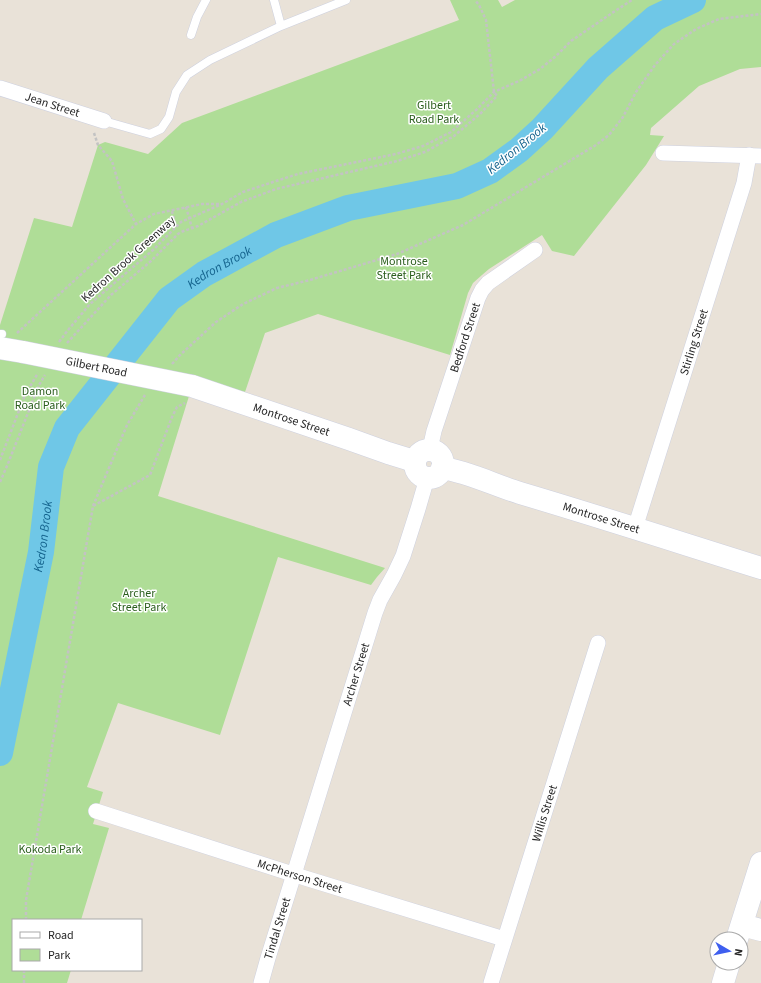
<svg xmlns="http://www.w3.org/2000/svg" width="761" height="983" font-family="'Source Sans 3',sans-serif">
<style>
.green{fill:#afdd97}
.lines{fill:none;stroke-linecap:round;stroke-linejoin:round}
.river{stroke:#6fc7e7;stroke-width:26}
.lane-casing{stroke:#ced1df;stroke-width:9}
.street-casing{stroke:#ced1df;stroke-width:16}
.secondary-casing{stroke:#ced1df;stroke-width:23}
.path{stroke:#c3c3c3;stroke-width:2.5;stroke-dasharray:3 2;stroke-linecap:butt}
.lane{stroke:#fff;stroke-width:8}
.street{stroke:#fff;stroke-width:15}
.secondary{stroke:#fff;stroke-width:22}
.secondary-bridge-casing{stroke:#ced1df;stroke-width:23;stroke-linecap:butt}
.secondary-bridge{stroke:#fff;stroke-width:22}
.labels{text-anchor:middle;stroke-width:3;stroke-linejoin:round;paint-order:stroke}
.street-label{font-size:12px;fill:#272727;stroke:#fff}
.park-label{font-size:12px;fill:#2a5e1c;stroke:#fff}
.water-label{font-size:13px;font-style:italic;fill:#14638d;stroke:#fff}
</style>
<rect width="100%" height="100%" fill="#e9e2d8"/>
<path class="green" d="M450,0h48l4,7 13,-7h246v67l-21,2 -41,17 -48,42 -1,7 14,1 -18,29 -72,91 -22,-5 -10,-16 -53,34 -7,6 -9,8 -5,10 -18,62 -132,-41 -53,19 -20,59 -51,-12 -36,116 227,72 -8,9 -6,8 -93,-28 -58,178 -102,-32 -31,84 16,5 -10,32 16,4 -28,92h-68v50h58l-4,13h-67v-658l34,-107 38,9 26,-82 7,-3 43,12 34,-31 277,-103z"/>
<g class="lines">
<path class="river" id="s1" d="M0,753l41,-201 10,-85 16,-39 102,-129 35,-25 72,-39 72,-27 109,-22 33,-15 29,-21 23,-21 56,-61 57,-50 38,-18"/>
<g class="lane-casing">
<path id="lane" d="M274,0l7,26
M191,35l6,-18 9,-17
M104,121l46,13 11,-5 8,-12 7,-25 11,-17 23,-15 71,-34 65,-26
M0,334h2"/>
</g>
<g class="street-casing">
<g id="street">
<path id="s2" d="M0,88l104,33"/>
<path d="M663,153l98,3"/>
<path id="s3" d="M430,449l4,-18 44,-133 4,-8 6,-7 47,-33"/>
<path id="s4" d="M635,528l109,-345 5,-28"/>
<path id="s5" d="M96,811l209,67 199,61"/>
<path id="s6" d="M261,983l7,-25 107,-345 5,-13 14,-25 9,-19 15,-47 9,-31"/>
<path id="s7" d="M491,983l107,-340"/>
</g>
</g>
<g class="secondary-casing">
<g id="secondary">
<path d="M0,348l23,4"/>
<path id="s8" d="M192,386l157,53 39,14 26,8"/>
<circle cx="429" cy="464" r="14"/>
<path id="s9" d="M442,468c27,4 52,17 78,25 81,24 161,50 241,75"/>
<path d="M742,925l19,5"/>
<path d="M737,939l24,-76"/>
<path d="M723,983l6,-20"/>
</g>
</g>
<path class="path" d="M94,133l4,12 14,16 11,38 13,25
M186,207l6,21
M172,211l4,16
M17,333l119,-109 18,-10 48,-10h18
M59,342l9,-12 22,-26 63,-54 28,-28 41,-18 21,-12 33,-11 22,-7 98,-20 27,-8 28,-14 25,-22 18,-18 27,-12 19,-11 16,-13 15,-15 44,-30 17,-11
M67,343l44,-48 40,-34 27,-27 3,-2 17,-6 43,-24 35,-13 121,-28 28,-9 29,-16 26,-22 17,-18 -3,-4 -8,-72 -7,-15 -4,-5
M172,364l8,-9 36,-33 27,-18 34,-16 33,-8 87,-26 66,-29 133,-80 13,-10 14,-18 13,-25 19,-27 19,-21 22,-15 23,-10 42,-5
M0,460l25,-65 13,-22
M0,482l7,-16 32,-81 6,-10
M93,506l34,-81 18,-30
M26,920v-20l67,-394 57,-31 22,-58 5,-10 8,-4
M24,983v-13"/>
<use href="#lane" class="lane"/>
<use href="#street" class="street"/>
<use href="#secondary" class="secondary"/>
<g class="secondary-bridge-casing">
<g id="secondary-bridge">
<path id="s10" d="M23,352l169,34"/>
</g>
</g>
<use href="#secondary-bridge" class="secondary-bridge"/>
</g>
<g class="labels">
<g class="street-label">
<text dy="4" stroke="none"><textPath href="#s2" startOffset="55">Jean Street</textPath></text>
<text transform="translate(128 259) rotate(-42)" y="4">Kedron Brook Greenway</text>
<text dy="4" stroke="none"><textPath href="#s3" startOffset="117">Bedford Street</textPath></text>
<text dy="4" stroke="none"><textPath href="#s4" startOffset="195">Stirling Street</textPath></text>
<text dy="4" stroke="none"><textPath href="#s10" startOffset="75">Gilbert Road</textPath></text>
<text dy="4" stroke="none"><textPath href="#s8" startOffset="105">Montrose Street</textPath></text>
<text dy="4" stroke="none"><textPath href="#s9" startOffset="167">Montrose Street</textPath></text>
<text dy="4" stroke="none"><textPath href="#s6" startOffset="323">Archer Street</textPath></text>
<text dy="4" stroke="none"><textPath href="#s7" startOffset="178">Willis Street</textPath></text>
<text dy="4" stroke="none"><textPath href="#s5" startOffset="214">McPherson Street</textPath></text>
<text dy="4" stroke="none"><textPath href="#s6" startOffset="57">Tindal Street</textPath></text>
</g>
<g class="park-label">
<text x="434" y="109">Gilbert<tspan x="434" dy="14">Road Park</tspan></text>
<text x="404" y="265">Montrose<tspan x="404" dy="14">Street Park</tspan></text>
<text x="40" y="395">Damon<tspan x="40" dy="14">Road Park</tspan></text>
<text x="139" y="597">Archer<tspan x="139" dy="14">Street Park</tspan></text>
<text x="50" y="853">Kokoda Park</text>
</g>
<g class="water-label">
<text transform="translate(516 148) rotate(-39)" y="5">Kedron Brook</text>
<text dy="5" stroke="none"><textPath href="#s1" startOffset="557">Kedron Brook</textPath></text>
<text dy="5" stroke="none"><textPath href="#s1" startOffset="221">Kedron Brook</textPath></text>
</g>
</g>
<rect x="12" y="919" width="130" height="52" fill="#ffffff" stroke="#a9a9a9"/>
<rect x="20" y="932" width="20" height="6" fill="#ffffff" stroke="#a9a9a9"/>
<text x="48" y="939" font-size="12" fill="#272727">Road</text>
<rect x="20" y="949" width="20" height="12" fill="#afdd97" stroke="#a9a9a9"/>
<text x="48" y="959" font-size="12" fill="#272727">Park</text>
<g transform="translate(729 951) rotate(99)"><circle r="19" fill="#ffffff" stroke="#a9a9a9"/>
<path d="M0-3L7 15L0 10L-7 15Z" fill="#3f5fef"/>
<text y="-6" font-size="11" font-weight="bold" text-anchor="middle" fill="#272727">N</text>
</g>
</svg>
